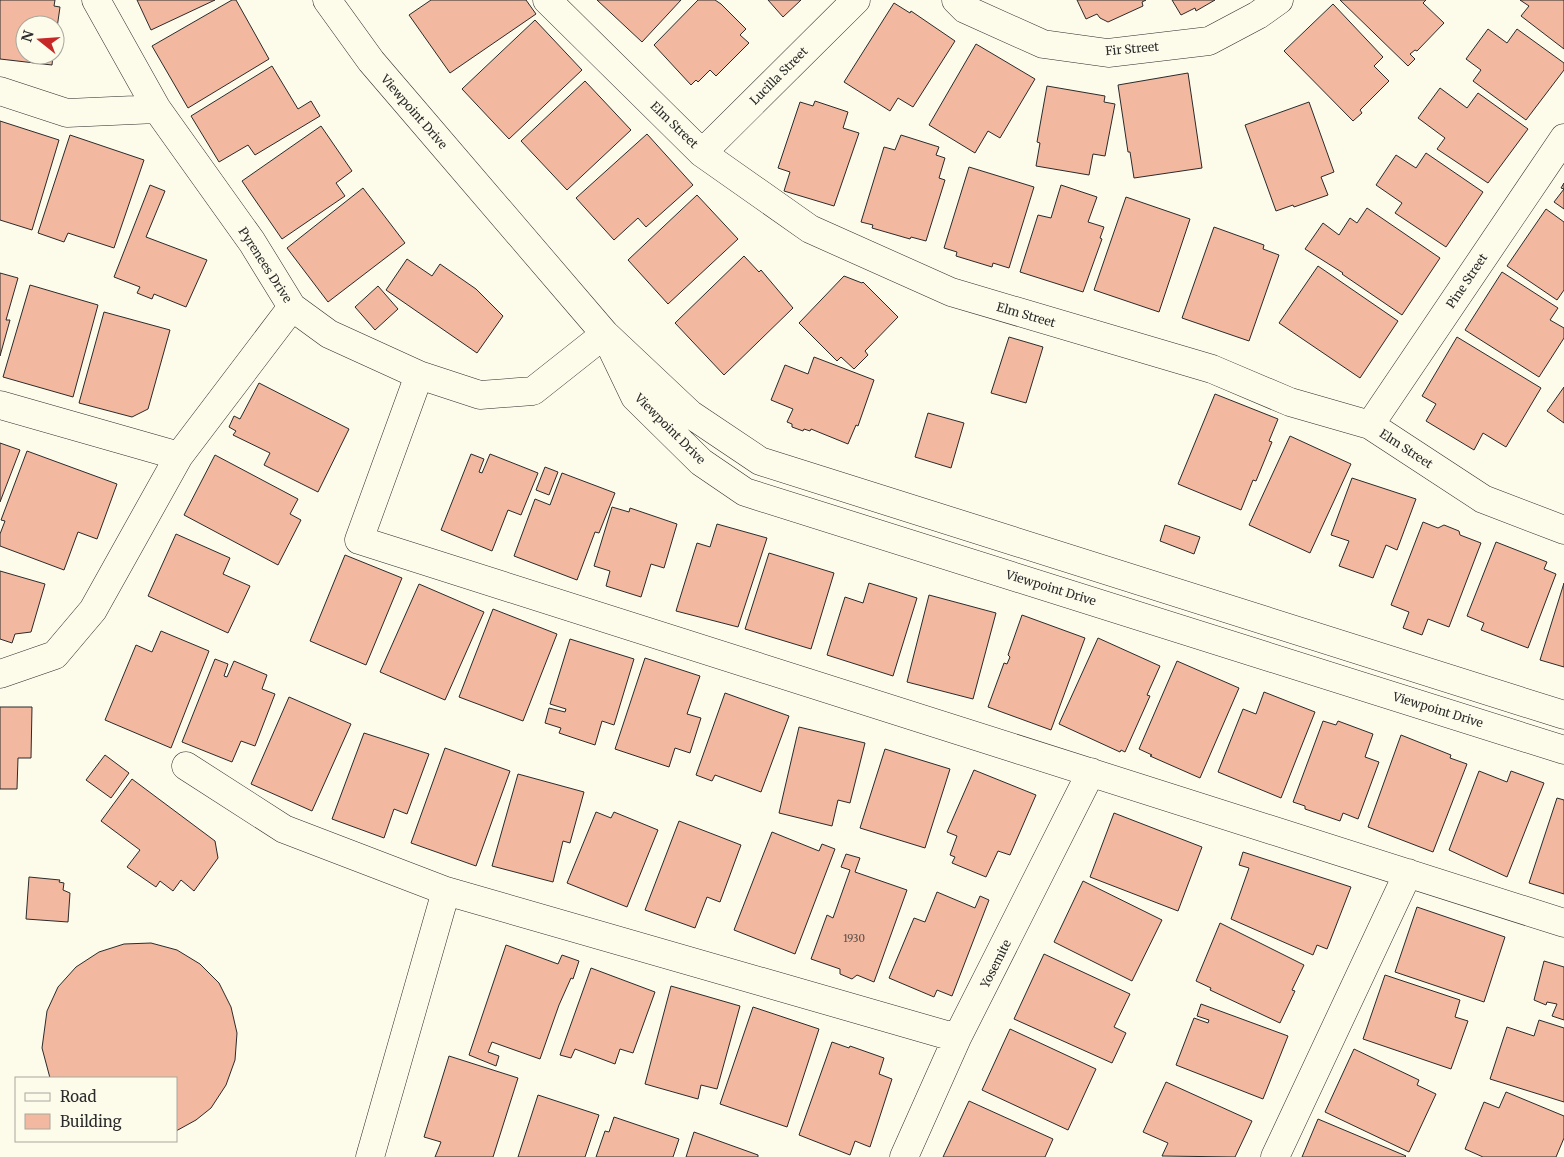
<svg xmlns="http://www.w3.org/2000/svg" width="1564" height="1157" font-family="Merriweather,serif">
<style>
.building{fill:#f2b8a0;stroke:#2b2b2b}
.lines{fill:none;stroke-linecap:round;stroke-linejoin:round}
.minor-casing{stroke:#2b2b2b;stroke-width:29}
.minor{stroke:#fdfbea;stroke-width:28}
.labels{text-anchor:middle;stroke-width:4;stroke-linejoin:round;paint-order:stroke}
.number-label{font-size:10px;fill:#5d4e48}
.street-label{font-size:12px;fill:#2b2b2b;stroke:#fdfbea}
</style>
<rect width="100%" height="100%" fill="#fdfbea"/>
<path class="building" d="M0,0h55l-1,6 6,1 -5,35v-17h-30v30h28l-1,10 -52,-6z
M137,0h78l-64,30z
M232,0h4l33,59 -81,49 -36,-62z
M431,0h95l10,14 -86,59 -41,-58z
M597,0h84l-39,42z
M698,0h17l6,4 25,25 -6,6 9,8 -33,33 -6,-6 -12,12 -2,-2 -5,5 -37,-40z
M768,0h33l-18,17z
M1077,0h69l-4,2 1,4 -35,16 -8,-4 -3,-4 -11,5z
M1172,0h43l-19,11 -1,-3 -14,7z
M1340,0h86l-3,3 21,20 -27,28 -2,-1 -5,4 5,5 -7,7z
M1520,0h44v49l-43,-33 8,-10z
M894,3l16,10 1,-2 44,30 -42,66 -15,-9 -8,13 -46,-29z
M1333,4l50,53 -9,9 15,15 -29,29 2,3 -9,8 -69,-70z
M535,20l47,50 -73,69 -47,-50z
M1488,29l19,14 10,-14 47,34v7l-38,50 -53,-39 8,-11 -15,-11z
M976,44l59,35 -35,59 -12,-7 -13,22 -46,-28z
M272,66l26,43 13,-8 9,15 -65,39 -7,-10 -29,17 -28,-46z
M1188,73l14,95 -68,10 -4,-26h-2l-10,-67z
M585,81l46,49 -64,60 -46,-49z
M1047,86l58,10 -1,6 11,2 -10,52 -12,-2 -4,21 -53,-9 4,-23 -3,-1z
M1440,88l27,20 11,-15 50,36 -40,54 -51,-34 8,-11 -27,-20z
M815,101l33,11 -5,16 16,5 -25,73 -50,-15 6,-19 -12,-4 22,-66 13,4z
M1309,102l25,70 -13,5 7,18 -34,12 -1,-2 -17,6 -31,-86z
M0,121l59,19 -27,90 -32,-10z
M321,126l31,45 -16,12 9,13 -63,43 -40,-58z
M647,134l46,51 -47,42 -8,-9 -24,22 -38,-42z
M70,135l74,25 -30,88 -46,-15 -4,9 -26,-9z
M901,135l38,12 -3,8 9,3 -6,20 6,2 -19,61 -15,-4 -1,2 -38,-11 1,-3 -12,-3 23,-75 11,3z
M1426,153l57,39 -37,55 -51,-34 7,-10 -26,-18 20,-30 20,13z
M969,167l65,20 -25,81 -16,-5 -1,4 -36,-11 1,-4 -13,-4z
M1564,183v26l-10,-7 10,-13 -3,-1z
M150,185l15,6 -19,46 61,23 -21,47 -32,-13 -2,5 -15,-6 3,-6 -26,-10z
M1061,185l36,12 -9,25 16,5 -4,11 2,1 -19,53 -63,-20 18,-57 13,3z
M363,188l42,55 -77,59 -41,-54z
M697,195l41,44 -70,65 -40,-44z
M1126,197l64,22 -31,93 -65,-22z
M1367,208l73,50 -38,57 -60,-41 1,-1 -38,-24 18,-26 16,12 11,-17 7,5z
M1546,209l18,13v68l-7,10 -50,-34z
M1214,227l50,18 -1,4 16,6 -30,86 -67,-23z
M744,256l15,16 2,-2 32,38 -69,67 -49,-52z
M407,259l25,17 8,-12 36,25 27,27 -26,37 -91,-63z
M1318,266l80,55 -38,57 -81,-55z
M1502,272l56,36 -8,12 14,8v10l-25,39 -74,-47z
M0,273l18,5 -12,42h4l-10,36z
M844,276l18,7 1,-1 35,35 -33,34 3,4 -14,14 -13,-12 -4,4 -38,-38z
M30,285l68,20 -25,92 -70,-20z
M378,286l20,23 -23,21 -20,-23z
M104,312l66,18 -22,79 -16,8 -53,-14z
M1009,337l34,10 -17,56 -35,-10z
M1457,337l84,51 -35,59 -23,-14 -9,17 -48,-29 10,-17 -14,-8z
M814,357l60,23 -16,46 -2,-1 -8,19 -37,-15 -1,2 -6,-2 -1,2 -11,-4v-3l-5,-2 6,-13 -22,-9 14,-35 23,9z
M259,383l90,46 -31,63 -54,-27 6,-12 -37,-18 3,-4 -7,-4 5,-11 6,3z
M1564,387v36l-17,-12z
M1215,394l63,25 -9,22 3,1 -16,39 -3,-1 -12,30 -63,-26z
M928,413l36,10 -13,45 -36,-11z
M1290,436l61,28 -41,89 -61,-28z
M0,443l20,7 -20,52z
M27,451l90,33 -20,55 -19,-7 -14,38 -64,-24v-12l5,-13 -4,-1z
M471,454l13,5 -5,13 3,1 8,-19 48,19 -17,42 -13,-5 -16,41 -51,-21z
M215,455l83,44 -8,15 11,6 -23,45 -94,-50z
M545,467l13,5 -9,23 -13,-5z
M562,473l53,20 -16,40 -4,-1 -18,48 -63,-24 21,-57 15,6z
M1352,478l64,21 -19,51 -11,-5 -13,33 -34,-12 10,-25 -18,-6z
M612,507l17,5 1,-4 47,16 -13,44 -13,-4 -10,33 -35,-11 4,-15 -16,-5z
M1423,522l15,6 6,-3 15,6 1,4 21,8 -32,84 -21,-8 -6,16 -19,-7 6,-16 -18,-7z
M717,524l50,14 -29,89 -62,-16 21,-68 13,4z
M1165,525l35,12 -6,17 -34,-13z
M176,534l54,24 -7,16 27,12 -22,47 -80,-37z
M1496,542l51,20 -3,7 12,5 -28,74 -47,-18 3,-7 -17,-7z
M769,553l65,20 -23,76 -66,-20z
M345,555l57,23 -36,87 -56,-24z
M0,571l45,13 -14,48 -16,2 -3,9 -12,-4z
M869,583l48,15 -24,78 -66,-21 18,-58 18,6z
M1564,583v84l-24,-7z
M419,584l65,28 -39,88 -65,-28z
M929,595l67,18 -23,86 -66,-17z
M493,609l64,25 -34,87 -64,-24z
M1022,615l63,23 -34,92 -63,-23 16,-44 3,1 3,-7 -2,-2z
M161,631l48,20 -38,97 -66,-28 31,-75 16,7z
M1098,638l62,28 -13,29 3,1 -25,56 -4,-2 -1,2 -61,-28z
M570,639l64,20 -20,66 -12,-4 -7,24 -36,-12 2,-5 -16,-5 4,-15 16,4 1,-3 -16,-5z
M645,658l55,18 -13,38 14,4 -11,35 -15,-5 -6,19 -54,-18z
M215,659l13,5 -4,12 3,1 7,-16 33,14 -5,14 13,5 -20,52 -14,-5 -9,21 -50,-20z
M1177,661l62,27 -39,90 -50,-22 2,-1 -13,-6z
M1264,692l51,20 -34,86 -63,-26 25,-63 13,5z
M725,693l64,23 -28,76 -46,-17 -3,6 -16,-6z
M289,697l62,27 -39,87 -61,-27z
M0,707h32l-1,51h-13l-1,31h-17z
M1323,721l13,4 2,-4 35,13 -8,23 14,5 -21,57 -15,-6 -3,8 -35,-12v-3l-12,-4z
M799,727l66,16 -15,60 -12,-3 -6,26 -53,-13z
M364,733l65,21 -22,60 -13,-5 -10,29 -52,-19z
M1401,735l50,20 -1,3 17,6 -34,88 -65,-25z
M445,748l65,23 -34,95 -65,-23z
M885,749l65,20 -25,79 -65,-20z
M105,755l24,18 -18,25 -25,-18z
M974,770l62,25 -26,60 -12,-4 -12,26 -34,-14 3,-6 -5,-2 7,-19 -10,-4z
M1479,771l28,11 4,-11 33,12 -37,94 -58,-27z
M518,774l66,18 -14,51 -7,-2 -10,41 -61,-16z
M132,779l83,62 3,17 -24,33 -13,-11 -8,11 -13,-10 -4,6 -29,-20 13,-17 -39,-29z
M1557,798l7,2v94l-35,-11z
M596,812l15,6 3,-6 44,18 -31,77 -60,-24z
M1114,813l88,34 -24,64 -88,-34z
M679,821l62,24 -21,57 -13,-5 -12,31 -50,-18z
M772,832l47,19 3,-7 13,5 -40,105 -61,-24z
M1243,852l108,35 -24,62 -10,-4 -4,10 -82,-36 18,-51 -10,-3z
M846,854l14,4 -5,14 52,18 -33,92 -17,-7 -5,4 -12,-5v-5l-29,-10 16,-44 6,3 17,-48 -9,-3z
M29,877l31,3 -1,2 5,1 -1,7 7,3 -2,29 -42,-3z
M1083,881l79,39 -30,61 -78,-39z
M937,892l38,16 5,-12 9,4 -37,96 -15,-6 -3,7 -45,-19 25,-60 11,4z
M1417,907l88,30 -21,65 -89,-30z
M1220,923l84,42 -12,25 3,1 -15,32 -70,-33 1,-2 -15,-7z
M151,943l26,7 23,14 19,19 12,24 6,26 -2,27 -9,25 -15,23 -15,12 -20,11v-53h-126l-8,-30 5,-37 11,-24 18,-20 23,-15 25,-8z
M506,945l52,19 4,-9 17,6 -6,18 -2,-1 -12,27 -19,54 -48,-17 -4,10 11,4 -3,10 -27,-11z
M1044,954l86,40 -16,33 12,6 -14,30 -98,-44z
M1544,961l20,6v53l-12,-4 5,-12 -10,-2 -1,3 -12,-5z
M591,968l64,24 -22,61 -13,-4 -5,15 -40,-15 -4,9 -11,-3z
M1385,975l75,25 -5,17 13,4 -17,48 -88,-30z
M671,986l69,20 -23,83 -16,-4 -3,14 -53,-15z
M1201,1004l87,32 -25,63 -87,-34 18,-47 14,5 1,-3 -12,-4z
M753,1007l66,22 -32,98 -67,-23z
M1539,1020l25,8v74l-74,-23 17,-52 27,9z
M1010,1029l86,40 -28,61 -86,-40z
M832,1042l17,6 1,-2 34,12 -5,16 13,5 -22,68 -15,-6 -5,14 -51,-20z
M1354,1049l65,31 -2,5 19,9 -27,58 -84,-40z
M449,1056l69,22 -25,79h-58l6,-15 -17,-5z
M1166,1082l86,39 -17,36 -73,-1 6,-13 -25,-11z
M1506,1092l58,24v22l-8,19h-73l-18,-8 19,-47 15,6z
M538,1095l61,20 -14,42h-67z
M969,1101l84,38 -8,18h-102z
M614,1117l65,22 -6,18h-77l9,-26 4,1z
M1318,1119l88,37 -1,1h-103z
M694,1132l64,23v2h-72z"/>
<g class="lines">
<g class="minor-casing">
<path id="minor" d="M96,0l61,109 95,133 40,65 37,27 90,41 61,20 53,-4 72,-57
M327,0l44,61 234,273 85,80 70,47 804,254
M547,0l155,153 108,76 141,63 261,77 78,33 80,23 113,74 81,31
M956,0l9,9 78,35 65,9 101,-12 49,-26 21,-15
M0,91l67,22 90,-4
M702,153l154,-153
M612,349l23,48 66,65 44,30 819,258
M419,375l-60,165 1205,383
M0,405l179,51
M1370,425l194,-287
M0,674l55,-19 38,-45 86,-154 113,-149
M186,766l98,63 162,62 511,147
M370,1157l76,-266
M904,1157l53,-119 134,-266
M1275,1157l133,-284"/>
</g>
<use href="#minor" class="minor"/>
</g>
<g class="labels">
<g class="number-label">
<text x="854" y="942">1930</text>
</g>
<g class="street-label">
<text transform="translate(1132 49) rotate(-5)" y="4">Fir Street</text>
<text transform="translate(779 76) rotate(-45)" y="4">Lucilla Street</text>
<text transform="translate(414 112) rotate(49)" y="4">Viewpoint Drive</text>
<text transform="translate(674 125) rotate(44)" y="4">Elm Street</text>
<text transform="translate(265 265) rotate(57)" y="4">Pyrenees Drive</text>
<text transform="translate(1467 281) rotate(-56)" y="4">Pine Street</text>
<text transform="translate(1026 315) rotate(16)" y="4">Elm Street</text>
<text transform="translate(670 429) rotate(45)" y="4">Viewpoint Drive</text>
<text transform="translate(1406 449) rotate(33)" y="4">Elm Street</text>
<text transform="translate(1051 588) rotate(17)" y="4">Viewpoint Drive</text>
<text transform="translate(1438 710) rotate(17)" y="4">Viewpoint Drive</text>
<text transform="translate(996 964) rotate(-63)" y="4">Yosemite</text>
</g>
</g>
<rect x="15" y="1077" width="162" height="65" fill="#fdfbea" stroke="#a9a89e"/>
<rect x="25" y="1093" width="25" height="8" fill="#fdfbea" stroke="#a9a89e"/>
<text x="60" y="1102" font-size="15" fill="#2b2b2b">Road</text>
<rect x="25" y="1114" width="25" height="15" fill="#f2b8a0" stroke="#a9a89e"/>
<text x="60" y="1127" font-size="15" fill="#2b2b2b">Building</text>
<g transform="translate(40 40) rotate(287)"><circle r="24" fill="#fdfbea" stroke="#a9a89e"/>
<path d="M0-4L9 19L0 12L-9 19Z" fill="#c62828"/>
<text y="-8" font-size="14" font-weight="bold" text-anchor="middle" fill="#2b2b2b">N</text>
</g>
</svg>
